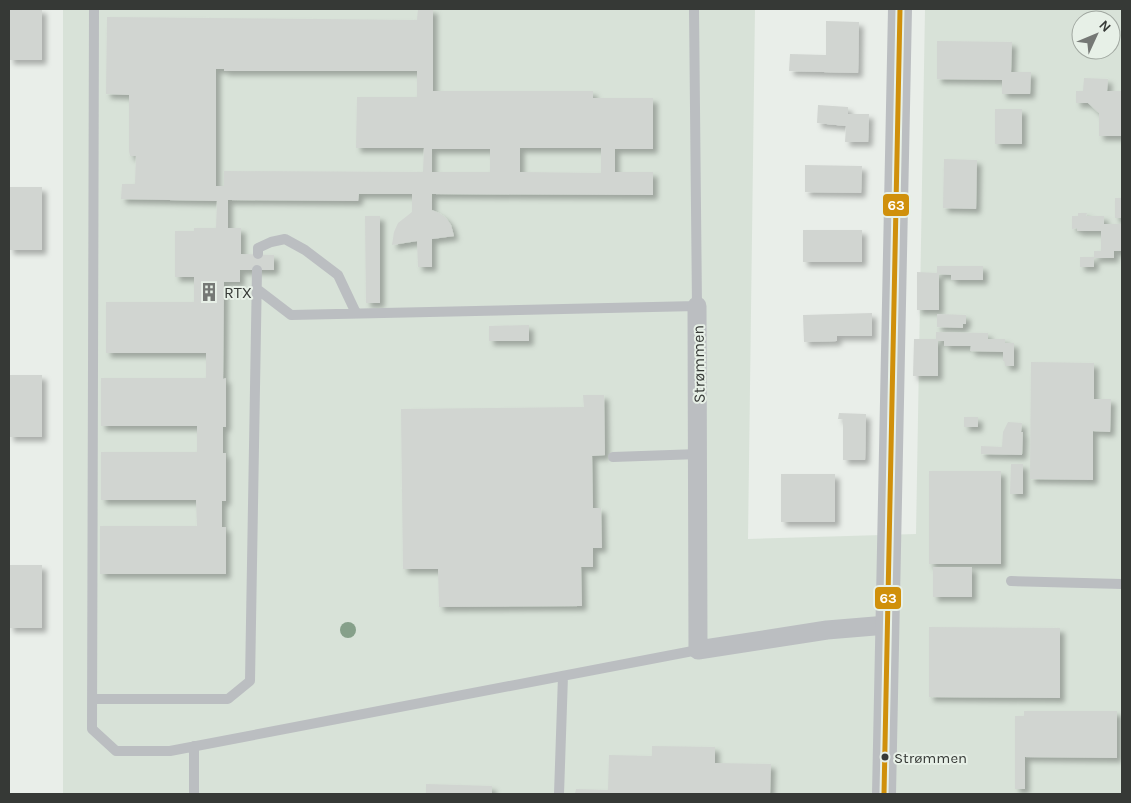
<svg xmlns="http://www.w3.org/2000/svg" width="1131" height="803" font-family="Karla,sans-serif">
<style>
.built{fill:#d8e2d8;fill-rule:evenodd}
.building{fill:#d1d5d1;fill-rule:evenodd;filter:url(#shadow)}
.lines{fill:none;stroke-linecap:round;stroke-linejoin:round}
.service{stroke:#bbbec1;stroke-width:10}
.minor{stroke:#bbbec1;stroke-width:19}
.tertiary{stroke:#bbbec1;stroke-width:24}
.bus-1-casing{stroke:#e7f0e7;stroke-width:9}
.bus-1{stroke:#d0900b;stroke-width:5}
.tree{fill:#86a08a}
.bus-dot{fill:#363936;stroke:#e7f0e7;stroke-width:2}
.labels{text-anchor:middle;stroke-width:4;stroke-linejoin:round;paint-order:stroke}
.bus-label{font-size:15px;fill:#363936;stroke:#e7f0e7;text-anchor:start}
.poi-label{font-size:16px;fill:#363936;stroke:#e7f0e7;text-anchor:start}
.street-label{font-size:16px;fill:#363936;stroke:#e7f0e7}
.line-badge{stroke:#e7f0e7;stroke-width:2}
.badge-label{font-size:14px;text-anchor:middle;font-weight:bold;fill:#fff}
</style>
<defs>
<filter id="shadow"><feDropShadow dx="4.5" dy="4.5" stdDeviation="2.5" flood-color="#0004"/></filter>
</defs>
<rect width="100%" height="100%" fill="#e9eee9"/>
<path class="built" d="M63,9h692l-7,530 168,-5 9,-525h197v785h-1059zM1081,20h30v30h-30z"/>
<path class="building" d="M9,9h33v51h-33z
M418,9h15v82h160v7h60v51h-38v23h38v23l-221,-1v16l7,3 7,5 5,7 3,11 -22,3v28h-14l-1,-26 -25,4 2,-13 4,-9 14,-11v-18h-53l-1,7 -130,-1v28h13v26l33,1v15h-34v12h-16l-1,97 3,-1v49h-3v26h3v48h-4v26h4v47h-126v-48h97l-1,-26h-95v-48h96v-26h-96v-48h105v-25h-100v-51h88v-25h-19v-46h19v-3h22l1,-27 -96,-2 1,-15h13l1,-28h-6l-1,-5v-56l-23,-1 1,-77 310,3zM216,69h8v2h193v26h-60l-1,51h68l-1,24 -199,-1v15h-8zM520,148h81v25l-81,-1zM432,149h58v23h-58z
M826,21l33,1 -1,51 -69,-2 1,-17 36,1z
M937,41l75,1 -1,30h20l-1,22h-28v-14l-65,-1z
M1084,78l24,1 -1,12h15v45h-23v-23l-11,-10h-12v-12h7z
M818,105l30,2v7h21l-1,28h-23l1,-16 -29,-3z
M995,109h27v35h-27z
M944,159l33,1 -1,49 -33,-1z
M805,165l57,1 -1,27 -56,-1z
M9,187h33v63h-33z
M1115,198h7v20h-7z
M1078,213h9l-1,3h18v8h18v27h-8v7h-20v-7h7v-20h-24v-3l-5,1v-13h6z
M365,216h15v87h-14z
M803,230h59v32h-59z
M1080,257h14v10h-14z
M937,266h46v14h-32v-5l-12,-1v36h-22v-38l20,1z
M872,313v23h-35v5l-33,1 -1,-27z
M937,314l29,1v9h-3v4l-26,-1z
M529,325v16h-40v-15z
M936,332l52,1v6h17v4h9v23h-9v-4l-2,-1v-9l-33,-1 1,-5h-27v-5h-6v35h-25l1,-37h22z
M1031,362l63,1v36h17l-1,33 -17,-1v49l-63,-1z
M9,375h33v62h-33z
M583,395h21l1,60 -13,1 1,52h8l1,40h-9v19h-12l1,39 -143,1 -1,-38h-35l-2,-160 183,-2z
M839,413l27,1 -1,46h-22v-41h-5z
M964,417h14v10h-14z
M1008,422l14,1 -1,9h2l-1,23 -41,-1v-8l21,1 1,-15z
M1011,464h12v30h-13z
M929,471h72v93h-72z
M781,474h54v48h-54z
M9,565h33v63h-33z
M933,567h39v30h-39z
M929,627l131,1v70l-131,-1z
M1024,711h93v47l-92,-1v32h-10v-73h9z
M652,746l63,1v16l56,1 -1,30h-195l1,-5 32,1 1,-35 43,1z
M426,784l66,2v8h-66z"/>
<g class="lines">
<path class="service" d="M94,9l-2,720 24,22h54l528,-101
M258,254v-6l13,-6 14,-3 20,11 33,25 18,38
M257,289l34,26 406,-9 -3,-297
M613,457l86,-3
M1011,581l111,3
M93,699h135l22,-18 7,-411
M194,794v-48
M559,794l4,-118"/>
<path class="minor" d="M697,306l1,344 129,-20 60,-5"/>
<path class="tertiary" d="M884,794l16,-785"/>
<g class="bus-1-casing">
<path id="bus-1" d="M884,794l16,-785"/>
</g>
<use href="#bus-1" class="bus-1"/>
</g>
<circle class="tree" cx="348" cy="630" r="8"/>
<defs>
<g id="building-bare" transform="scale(1.5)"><path d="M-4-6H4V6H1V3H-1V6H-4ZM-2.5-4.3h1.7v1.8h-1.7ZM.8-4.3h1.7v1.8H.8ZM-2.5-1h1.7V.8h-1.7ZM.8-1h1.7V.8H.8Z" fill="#757875" stroke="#e7f0e7" stroke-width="2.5" paint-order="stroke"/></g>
</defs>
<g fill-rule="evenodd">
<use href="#building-bare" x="209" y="292"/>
</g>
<circle class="bus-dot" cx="885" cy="757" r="4.5"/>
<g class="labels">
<g class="bus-label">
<text x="894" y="763">Strømmen</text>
</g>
<g class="poi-label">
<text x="224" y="298">RTX</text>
</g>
<g class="street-label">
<text transform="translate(698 364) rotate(-91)" y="6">Strømmen</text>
</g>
</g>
<g class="line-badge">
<rect x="882" y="193" width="28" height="24" rx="5" fill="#d0900b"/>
<rect x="874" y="586" width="28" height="24" rx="5" fill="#d0900b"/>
</g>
<g class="badge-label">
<text x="896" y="210">63</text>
<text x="888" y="603">63</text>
</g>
<rect width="1131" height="803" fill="none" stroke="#363936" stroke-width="20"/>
<g transform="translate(1096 35) rotate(46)"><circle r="24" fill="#e7f0e7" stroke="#a0a7a0"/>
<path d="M0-4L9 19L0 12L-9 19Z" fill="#757875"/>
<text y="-8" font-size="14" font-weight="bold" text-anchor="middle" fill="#363936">N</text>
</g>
</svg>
